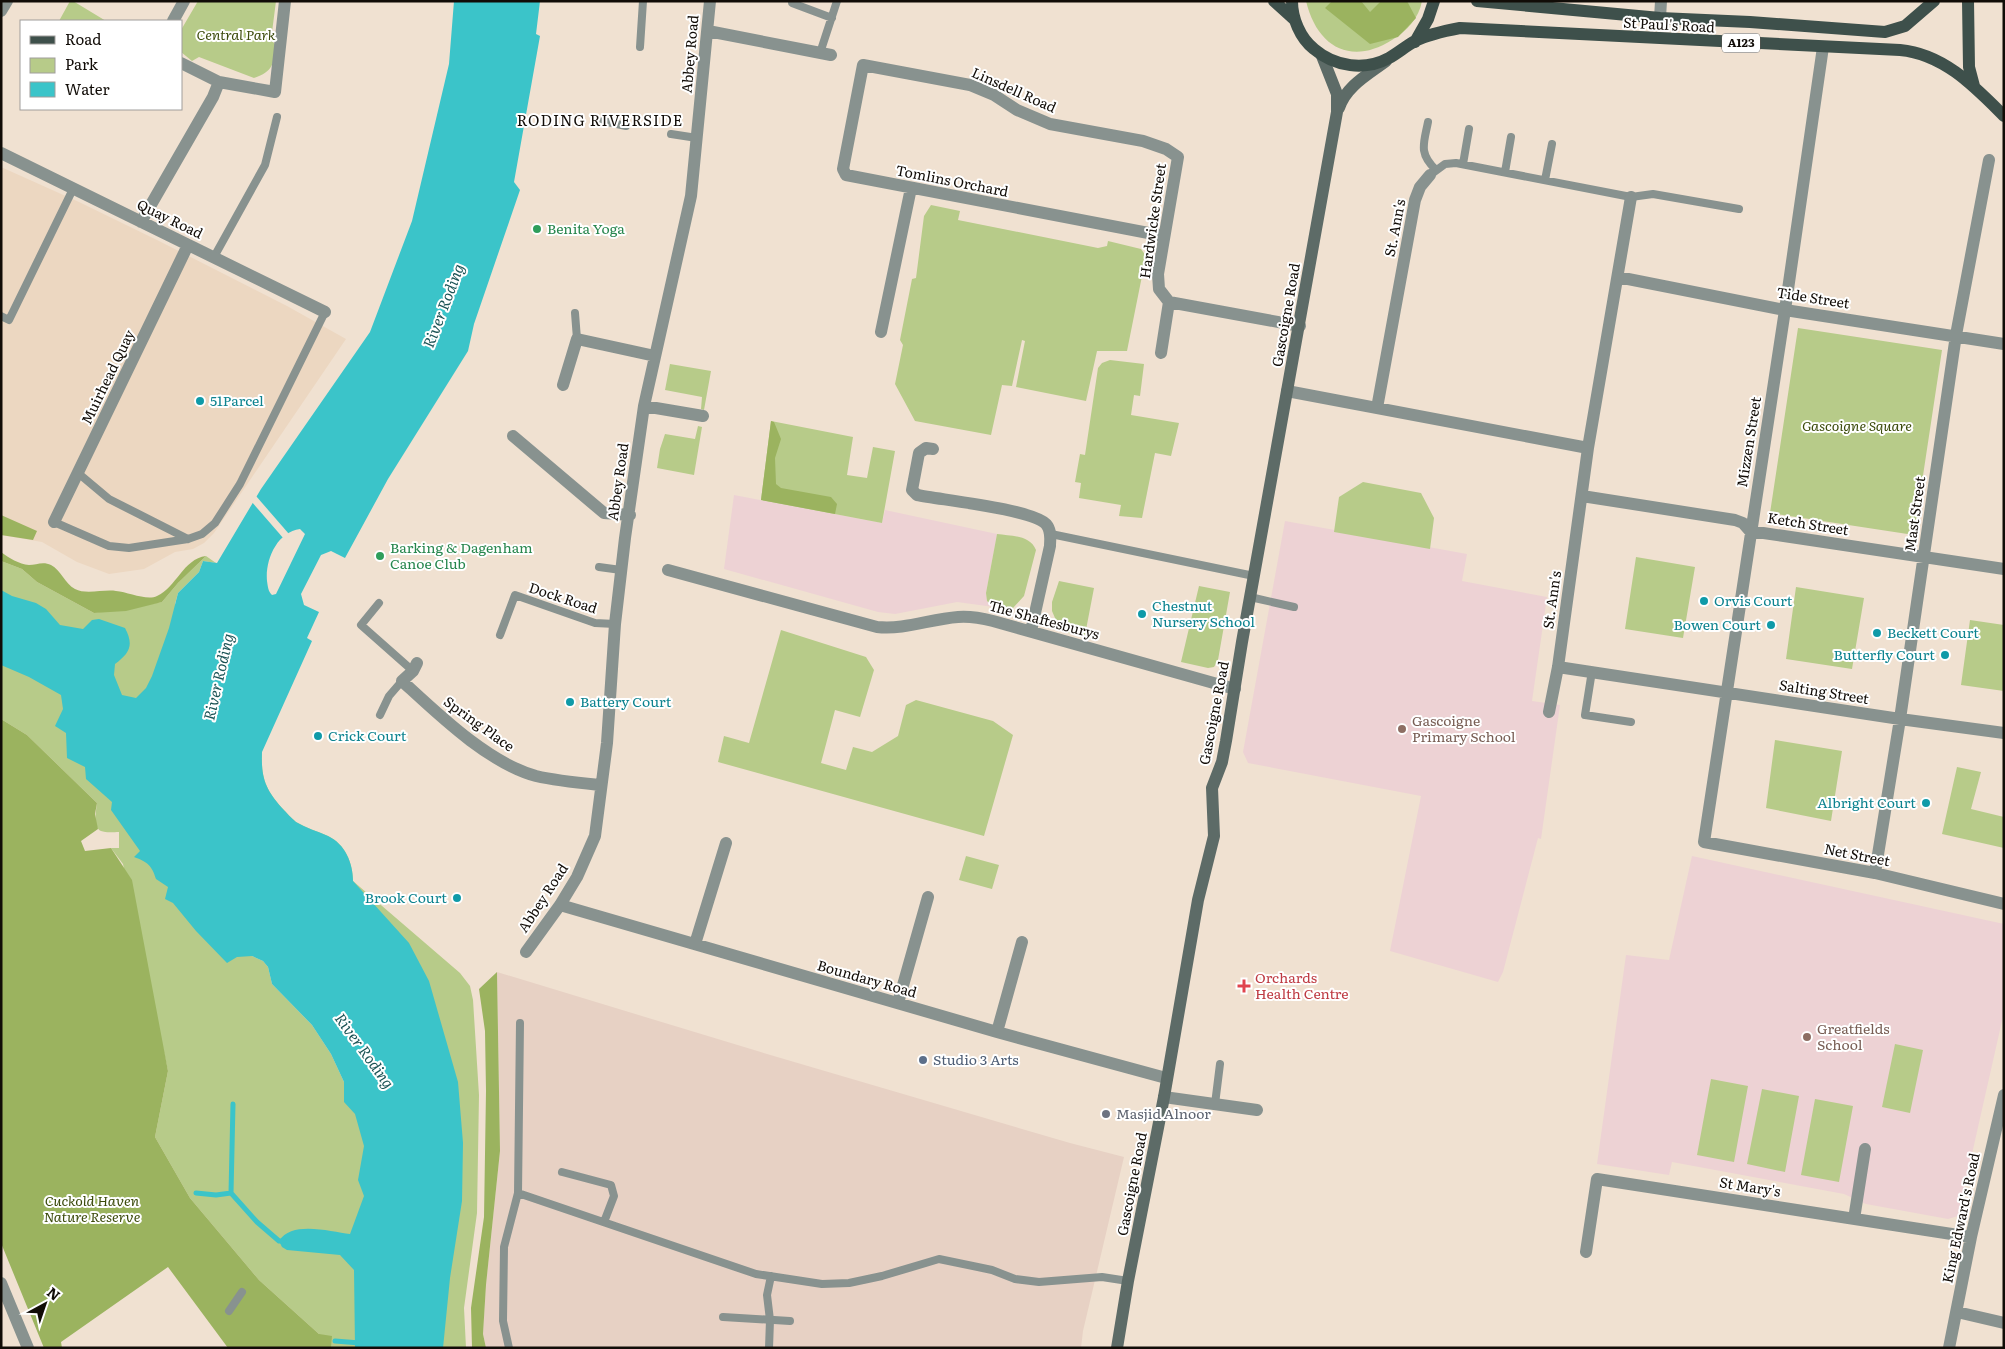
<svg xmlns="http://www.w3.org/2000/svg" width="2005" height="1349" font-family="Literata,serif">
<style>
.built{fill:#ecd7c1}
.industrial{fill:#e7d1c4}
.education{fill:#edd2d4}
.green{fill:#b7cb89}
.forest{fill:#9bb35f}
.water{fill:#3bc4c9;fill-rule:evenodd}
.pier{fill:#f0e1d1}
.lines{fill:none;stroke-linecap:round;stroke-linejoin:round}
.stream{stroke:#3bc4c9;stroke-width:5}
.lane{stroke:#88928f;stroke-width:8}
.street{stroke:#88928f;stroke-width:12}
.secondary{stroke:#5d6b67;stroke-width:12}
.primary{stroke:#3e504b;stroke-width:12}
.leisure-dot{fill:#2e9e5b;stroke:#fff;stroke-width:2}
.culture-dot{fill:#0f9aa8;stroke:#fff;stroke-width:2}
.education-dot{fill:#8d6e63;stroke:#fff;stroke-width:2}
.health-dot{fill:#e0444e;stroke:#fff;stroke-width:2}
.service-dot{fill:#5c6f8a;stroke:#fff;stroke-width:2}
.worship-dot{fill:#6b7280;stroke:#fff;stroke-width:2}
.labels{text-anchor:middle;stroke-width:4;stroke-linejoin:round;paint-order:stroke}
.shield{fill:#fff;stroke:#585551;stroke-width:1}
.shield-label{font-size:12px;font-weight:bold;fill:#110c07}
.street-label{font-size:14px;fill:#110c07;stroke:#fff}
.park-label{font-size:14px;font-style:italic;fill:#3b4a0a;stroke:#fff}
.leisure-label{font-size:14px;fill:#27864d;stroke:#fff;text-anchor:start}
.culture-label{font-size:14px;fill:#0d838f;stroke:#fff;text-anchor:start}
.education-label{font-size:14px;fill:#785e54;stroke:#fff;text-anchor:start}
.health-label{font-size:14px;fill:#be3a42;stroke:#fff;text-anchor:start}
.service-label{font-size:14px;fill:#4e5e75;stroke:#fff;text-anchor:start}
.worship-label{font-size:14px;fill:#5b616d;stroke:#fff;text-anchor:start}
.neighbourhood-label{font-size:15px;letter-spacing:1px;fill:#110c07;stroke:#fff}
.water-label{font-size:15px;font-style:italic;fill:#1b5355;stroke:#fff}
</style>
<rect width="100%" height="100%" fill="#f0e1d1"/>
<path class="built" d="M1,167l78,35 80,39 128,65 59,33 -132,194 -10,10 -11,6 -18,3 -31,17 -35,5 -32,-12 -35,-20 -41,-7z"/>
<path class="industrial" d="M497,972l270,82 303,89 54,14 -41,174 -2,17h-595l-3,-14 3,-49 14,-134z"/>
<path class="education" d="M734,495l148,28 3,-13 112,24 -11,59 1,8 7,6 -37,-5 -62,12 -17,-2 -154,-43z
M1285,521l182,33 -5,27 85,16 -15,104 28,4 -19,134 -3,-1 -35,134 -5,10 -108,-31 31,-155 -173,-33 -5,-11z
M1692,856l312,68v88l-46,204 -10,3 -82,-15 -22,-10 -172,-32 -3,13 -72,-11 29,-209 43,5z"/>
<path class="green" d="M70,1h3l33,20h-47z
M198,1h78l-5,39 5,5c-2,18 -3,27 -22,33l-55,-21 -7,4 -11,-9v-22z
M1306,1h116c-3,17 -15,30 -30,39 -41,26 -75,7 -86,-39z
M931,205l29,6 -2,9 140,28 9,-2 1,-5 33,8 5,7 -19,95h-30l-11,50 -70,-14 9,-46 -3,-1 -10,46 -10,-1 -11,50 -76,-14 -20,-37 8,-39 -3,-5 12,-61 4,-1 8,-62z
M1798,328l144,22 -28,185 -144,-22z
M1110,360l34,4 -4,32 -6,-1 -3,20 48,8 -8,33 -16,-3 -13,65 -23,-2 2,-11 -42,-7 2,-15 -6,-1 5,-28 5,1 13,-87 4,-5z
M670,364l41,7 -7,39 -3,-1 1,-12 -37,-7z
M771,421l82,16 -6,38 20,3 6,-31 22,4 -13,72 -121,-23z
M698,426l4,1 -8,48 -37,-7 3,-19 5,-15 30,5z
M1363,482l58,11 13,25 -4,31 -96,-17 5,-35z
M997,534c14,2 33,1 39,16l-12,46 -11,12 -19,-1 -7,-6 -1,-8z
M206,556l10,7 -13,-2 -4,11 -21,21 -3,11 77,352 11,5 5,6 4,17 40,41 19,29 13,28 22,30 16,236h-63v-14l-60,-54 -69,-82 -35,-61 13,-66 -45,-207 -12,-16h8v-16c-5,0 -13,1 -18,-1 -8,-3 -5,-21 -4,-28l-70,-68 -26,-16v-158l21,8 15,13 57,31 68,-11 16,-19z
M1636,557l59,10 -12,71 -58,-9z
M1059,581l35,7 -9,47 -17,-2 -10,-8 -6,-14v-9z
M1199,586l31,6 -12,68 -4,7 -6,1 -27,-6z
M1796,587l68,11 -12,71 -66,-10z
M1970,620l34,5v66l-43,-6z
M781,630l85,27 8,13 -14,47 -25,-7 -14,53 25,7 7,-23 19,5 26,-16 8,-31 10,-5 77,21 20,14 -29,101 -266,-74 6,-26 25,7z
M1775,740l67,11 -11,70 -65,-13z
M262,752c-1,25 3,37 20,56 5,5 9,10 14,14 10,6 21,9 32,14 17,8 25,27 25,45l107,92 10,13 3,14 6,95 -2,118 -13,95 2,40h-36l1,-59 -198,-483z
M1957,767l24,5 -10,37 33,8v31l-62,-14z
M966,856l33,9 -7,24 -33,-9z
M1895,1044l28,6 -13,63 -28,-6z
M1711,1079l37,7 -14,76 -37,-7z
M1762,1089l37,7 -14,76 -38,-8z
M1815,1099l38,7 -14,76 -38,-7z"/>
<path class="forest" d="M1332,1h29l9,11 11,-11h26l9,17 -18,19 -28,7 -45,-36z
M771,421l3,1 7,17 -6,19 1,26 5,4 50,9 6,7 -2,10 -74,-14z
M1,515l36,16 -4,9 -32,-5z
M1,552c8,6 18,12 28,13 7,0 14,-4 22,0 10,5 14,19 24,24 11,6 29,0 41,2 12,1 31,10 41,5 19,-8 26,-37 49,-40l-28,27 -16,19 -36,9 -32,2 -57,-31 -15,-13 -21,-8z
M1,719l26,16 70,68 -2,11 3,15 -17,12 4,10 26,-3 21,32 36,191 -13,66 35,61 69,82 60,54 13,2 -1,11 -103,1 -60,-81 -107,75 1,6h-18l-43,-105z
M497,972l3,179 -14,134 -3,49 3,14h-14l-1,-40 13,-91 2,-126 -1,-60 -6,-42z"/>
<path class="water" d="M454,1h86l-4,33 4,2 -26,146 6,8 -46,134 -6,27 -80,128 -43,79 -14,-7 -10,4 -20,39 3,11 15,7 -12,26 5,3 -50,111c-1,25 3,37 20,56 5,5 9,10 14,14 10,6 21,9 32,14 17,8 25,27 25,45l56,62 20,38 29,101 5,61 -1,58 -12,77 -7,70h-88l-1,-78 -14,-15 -53,-5 -5,-3 -3,-6c13,-21 52,-9 71,-7l14,-38 -6,-16 6,-34 -9,-32 -11,-12v-20l-13,-28 -19,-29 -40,-41 -4,-17 -5,-6 -11,-5 -15,1 -10,6 -31,-32 -23,-28 -8,-4 3,-12 -12,-8c-4,-13 -8,-17 -22,-22l6,-6 -29,-41 1,-8 -26,-23 -1,-12 -18,-9 -1,-25 -11,-7 8,-17 -2,-14 -32,-18 -28,-12v-75l11,6 24,7 10,6 14,16 23,4 9,-9 7,-1 26,9c9,17 5,25 -10,36l-1,11 8,20 14,3 10,-10 6,-12 17,-48 9,-35 21,-21 4,-11 14,2 44,-74 109,-157 42,-111 37,-157zM300,529l5,5 -29,60 -4,1c-4,-4 -4,-8 -5,-14 -2,-21 10,-49 33,-52z"/>
<path class="pier" d="M256,496l33,38 -5,5 -33,-38z"/>
<g class="lines">
<path class="stream" d="M233,1104l-2,89 26,29 22,19h5
M196,1193l20,2 15,-2
M335,1341l25,2"/>
<path class="lane" d="M792,1v2l40,15
M640,47l3,-46
M820,53l17,-52
M603,121l23,5
M1428,122c-4,21 -10,31 8,48
M671,134l26,4
M1463,164l6,-35
M1505,172l6,-35
M1430,175l15,-11 11,-1 175,34 22,-3 86,15
M1545,180l7,-36
M214,257l51,-92 12,-48
M575,313l2,26
M1,316l8,4 64,-131
M78,473l31,26 79,40
M54,522l55,24 20,2 59,-9 14,-5 13,-11 25,-39 85,-172
M1051,534l203,42
M599,567l22,3
M1250,597l44,10
M379,603l-18,22 52,46
M500,635l15,-40 80,28 20,1
M1592,671l-7,44 46,7
M380,715l9,-19 13,-15
M520,1023l-2,170 238,81 66,10 27,-1 33,-7 57,-17 53,11 23,9 24,3 63,-5 26,4
M1215,1104l5,-40
M562,1172l49,13 3,11 -10,26
M229,1311l13,-19
M723,1317l67,4
M509,1348l-6,-27 1,-74 14,-54
M769,1348l1,-28 -3,-25 4,-19"/>
<path class="street" d="M1,11l6,-10
M1660,18l1,-17
M173,21l11,-20
M708,31l123,24
M1823,47l-38,263 -81,532 171,31 129,31
M181,63l38,19 56,10 10,-91
M1,153l324,159
M141,222l72,-125 6,-15
M1164,236l-318,-61 -3,-6 20,-104 107,20 24,10 23,15 33,14 93,17 23,8 12,8 -20,117 1,15 10,13 131,24
M1618,277l167,33 219,34
M881,332l30,-144
M1161,353l8,-51
M563,385l14,-46 78,17
M1287,391l301,57
M644,406l59,10
M1377,408l38,-208 5,-13 10,-12
M513,436l91,77 26,2
M933,449l-7,-1 -7,5 -7,37 5,5c25,5 114,14 129,29 6,7 4,15 4,22l-19,85
M1582,496l153,24 8,3 7,8 254,38
M54,522l134,-277
M668,570l209,57c28,3 53,-8 81,-10 12,-1 23,1 35,4l242,68
M417,663l-4,8 -11,10c36,33 86,82 134,95 21,5 44,7 65,9
M1558,667l342,52 104,14
M1549,712l9,-45 30,-219 43,-251
M1875,873l25,-154 56,-384 33,-175
M560,905l437,127 169,46
M695,944l31,-101
M526,952l34,-47 17,-28 18,-41 12,-93 8,-119 10,-86 19,-132 47,-210 19,-195
M898,1003l30,-106
M997,1032l25,-90
M1164,1097l93,13
M1854,1219l11,-70
M1586,1252l11,-73 374,58
M1,1283l27,65
M1957,1312l47,11
M1949,1348l22,-111 33,-142"/>
<path class="secondary" d="M1339,108c7,-22 30,-34 47,-47
M1117,1348l11,-67 36,-184 34,-197 16,-64 -2,-48 10,-26 4,-21 16,-99 95,-530v-18l-15,-38"/>
<path class="primary" d="M1274,1l21,19
M1292,1c0,17 8,37 22,48 21,18 51,22 75,9 9,-5 17,-12 26,-17 14,-7 29,-10 45,-13l440,22c44,4 75,37 104,66
M1477,1l183,17 90,4 135,10 20,-6 29,-25
M1968,1l1,66 5,19
M1415,42l13,-23 6,-18"/>
</g>
<g class="leisure-dot">
<circle cx="537" cy="229" r="5"/>
<circle cx="380" cy="556" r="5"/>
</g>
<g class="culture-dot">
<circle cx="200" cy="401" r="5"/>
<circle cx="1704" cy="601" r="5"/>
<circle cx="1142" cy="614" r="5"/>
<circle cx="1771" cy="625" r="5"/>
<circle cx="1877" cy="633" r="5"/>
<circle cx="1945" cy="655" r="5"/>
<circle cx="570" cy="702" r="5"/>
<circle cx="318" cy="736" r="5"/>
<circle cx="1926" cy="803" r="5"/>
<circle cx="457" cy="898" r="5"/>
</g>
<g class="education-dot">
<circle cx="1402" cy="729" r="5"/>
<circle cx="1807" cy="1037" r="5"/>
</g>
<path class="health-dot" d="M1241.5 978.5h5v5h5v5h-5v5h-5v-5h-5v-5h5z"/>
<circle class="service-dot" cx="923" cy="1060" r="5"/>
<circle class="worship-dot" cx="1106" cy="1114" r="5"/>
<g class="labels">
<rect class="shield" x="1722" y="33.5" width="38" height="19" rx="4"/>
<g class="shield-label">
<text x="1741" y="47">A123</text>
</g>
<g class="street-label">
<text transform="translate(1669 25) rotate(3)" y="5">St Paul's Road</text>
<text transform="translate(690 54) rotate(-85)" y="5">Abbey Road</text>
<text transform="translate(1014 90) rotate(24)" y="5">Linsdell Road</text>
<text transform="translate(952 181) rotate(11)" y="5">Tomlins Orchard</text>
<text transform="translate(170 219) rotate(26)" y="5">Quay Road</text>
<text transform="translate(1153 221) rotate(-82)" y="5">Hardwicke Street</text>
<text transform="translate(1395 228) rotate(-79)" y="5">St. Ann's</text>
<text transform="translate(1813 298) rotate(9)" y="5">Tide Street</text>
<text transform="translate(1286 315) rotate(-80)" y="5">Gascoigne Road</text>
<text transform="translate(108 377) rotate(-64)" y="5">Muirhead Quay</text>
<text transform="translate(1749 442) rotate(-81)" y="5">Mizzen Street</text>
<text transform="translate(618 482) rotate(-82)" y="5">Abbey Road</text>
<text transform="translate(1915 514) rotate(-82)" y="5">Mast Street</text>
<text transform="translate(1808 524) rotate(9)" y="5">Ketch Street</text>
<text transform="translate(563 598) rotate(18)" y="5">Dock Road</text>
<text transform="translate(1552 600) rotate(-82)" y="5">St. Ann's</text>
<text transform="translate(1044 620) rotate(15)" y="5">The Shaftesburys</text>
<text transform="translate(1824 692) rotate(9)" y="5">Salting Street</text>
<text transform="translate(1214 713) rotate(-79)" y="5">Gascoigne Road</text>
<text transform="translate(479 724) rotate(36)" y="5">Spring Place</text>
<text transform="translate(1857 855) rotate(11)" y="5">Net Street</text>
<text transform="translate(543 898) rotate(-57)" y="5">Abbey Road</text>
<text transform="translate(867 979) rotate(16)" y="5">Boundary Road</text>
<text transform="translate(1132 1184) rotate(-79)" y="5">Gascoigne Road</text>
<text transform="translate(1750 1187) rotate(9)" y="5">St Mary's</text>
<text transform="translate(1961 1218) rotate(-78)" y="5">King Edward's Road</text>
</g>
<g class="park-label">
<text x="236" y="40">Central Park</text>
<text x="1857" y="431">Gascoigne Square</text>
<text x="92" y="1206">Cuckold Haven<tspan x="92" dy="16">Nature Reserve</tspan></text>
</g>
<g class="leisure-label">
<text x="547" y="234">Benita Yoga</text>
<text x="390" y="553">Barking &amp; Dagenham<tspan x="390" dy="16">Canoe Club</tspan></text>
</g>
<g class="culture-label">
<text x="210" y="406">51Parcel</text>
<text x="1714" y="606">Orvis Court</text>
<text x="1152" y="611">Chestnut<tspan x="1152" dy="16">Nursery School</tspan></text>
<text x="1761" y="630" text-anchor="end">Bowen Court</text>
<text x="1887" y="638">Beckett Court</text>
<text x="1935" y="660" text-anchor="end">Butterfly Court</text>
<text x="580" y="707">Battery Court</text>
<text x="328" y="741">Crick Court</text>
<text x="1916" y="808" text-anchor="end">Albright Court</text>
<text x="447" y="903" text-anchor="end">Brook Court</text>
</g>
<g class="education-label">
<text x="1412" y="726">Gascoigne<tspan x="1412" dy="16">Primary School</tspan></text>
<text x="1817" y="1034">Greatfields<tspan x="1817" dy="16">School</tspan></text>
</g>
<g class="health-label">
<text x="1255" y="983">Orchards<tspan x="1255" dy="16">Health Centre</tspan></text>
</g>
<g class="service-label">
<text x="933" y="1065">Studio 3 Arts</text>
</g>
<g class="worship-label">
<text x="1116" y="1119">Masjid Alnoor</text>
</g>
<g class="neighbourhood-label">
<text x="600" y="126">RODING RIVERSIDE</text>
</g>
<g class="water-label">
<text transform="translate(444 306) rotate(-69)" y="5">River Roding</text>
<text transform="translate(219 677) rotate(-77)" y="5">River Roding</text>
<text transform="translate(364 1051) rotate(54)" y="5">River Roding</text>
</g>
</g>
<rect width="2005" height="1349" fill="none" stroke="#110c07" stroke-width="5"/>
<rect x="20" y="20" width="162" height="90" fill="#ffffff" stroke="#a09e9c"/>
<rect x="30" y="36" width="25" height="8" fill="#3e504b" stroke="#a09e9c"/>
<text x="65" y="45" font-size="15" fill="#110c07">Road</text>
<rect x="30" y="58" width="25" height="15" fill="#b7cb89" stroke="#a09e9c"/>
<text x="65" y="70" font-size="15" fill="#110c07">Park</text>
<rect x="30" y="82" width="25" height="15" fill="#3bc4c9" stroke="#a09e9c"/>
<text x="65" y="95" font-size="15" fill="#110c07">Water</text>
<g transform="translate(45 1304) rotate(40)" stroke="#ffffff" stroke-width="4" paint-order="stroke">
<path d="M0-4L9 19L0 12L-9 19Z" fill="#110c07"/>
<text y="-8" font-size="14" font-weight="bold" text-anchor="middle" fill="#110c07">N</text>
</g>
</svg>
